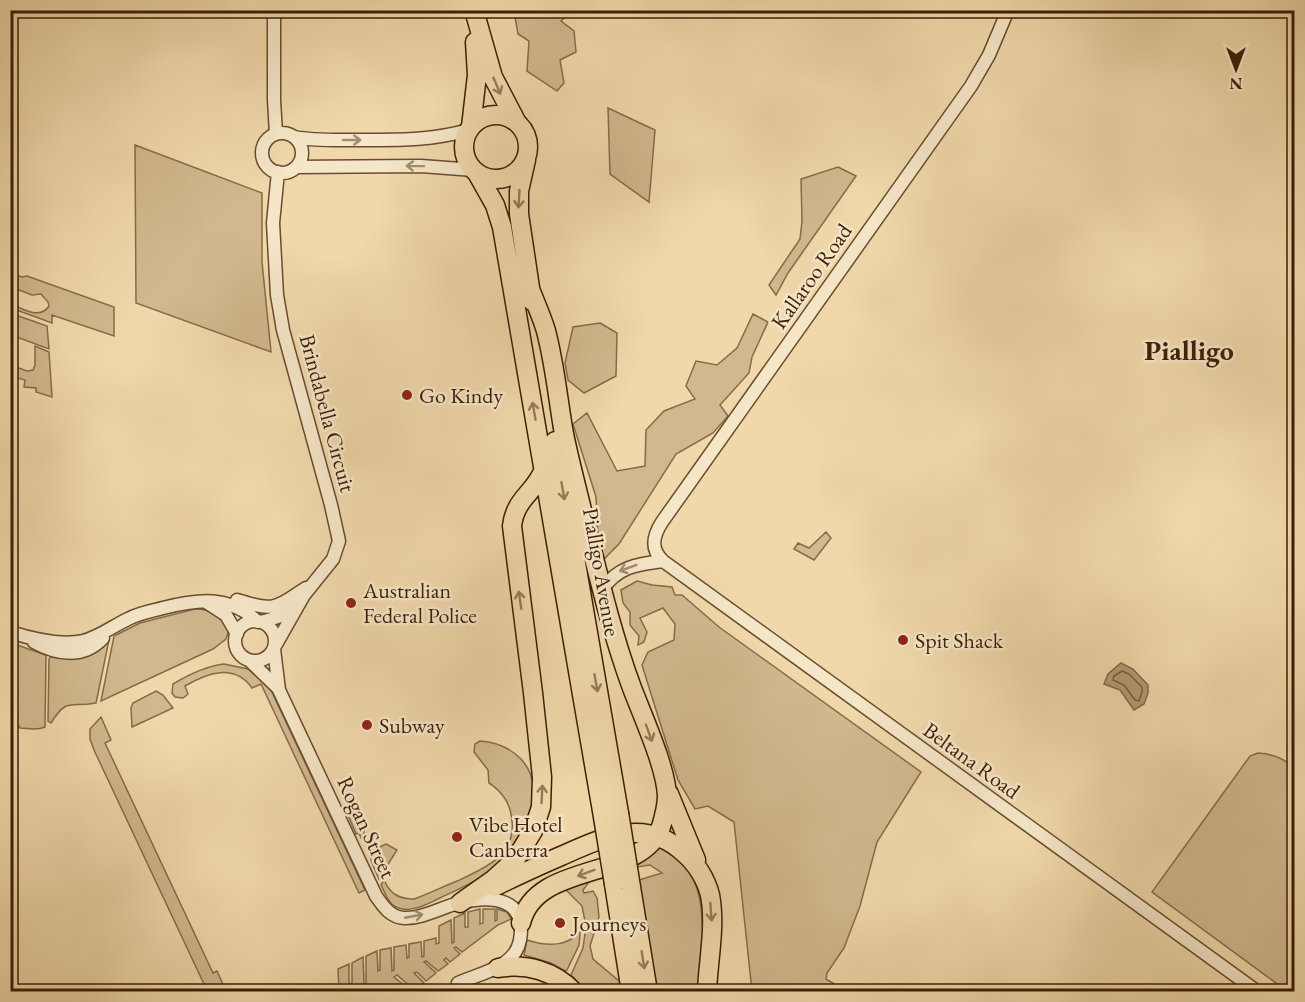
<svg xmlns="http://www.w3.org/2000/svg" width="1305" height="1002" font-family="'EB Garamond',serif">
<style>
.green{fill:#d1b88e;stroke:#866b4a;stroke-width:1.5}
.water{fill:#b39972;stroke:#836847;stroke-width:1.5}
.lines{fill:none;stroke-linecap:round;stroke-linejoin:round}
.shore{stroke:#785c3c;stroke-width:1.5}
.minor-casing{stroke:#694c2f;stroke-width:15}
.primary-casing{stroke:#3c1e06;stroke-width:21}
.minor{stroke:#f5e6c8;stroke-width:12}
.primary{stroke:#f0d8aa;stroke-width:18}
.primary-bridge-casing{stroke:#3c1e06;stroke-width:21;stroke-linecap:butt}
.primary-bridge{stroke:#f0d8aa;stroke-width:18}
.oneway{stroke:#967b58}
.oneway2{stroke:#a28c71}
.poi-dot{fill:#8f2418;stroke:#f5e6c8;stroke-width:2}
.labels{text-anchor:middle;stroke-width:5;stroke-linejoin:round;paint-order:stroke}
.street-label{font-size:22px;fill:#3c1e06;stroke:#f5e6c8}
.poi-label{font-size:22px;fill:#3c1e06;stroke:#f5e6c8;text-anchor:start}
.district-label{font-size:28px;font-weight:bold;fill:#3c1e06;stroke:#f5e6c8}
</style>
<rect width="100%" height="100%" fill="#f0d8aa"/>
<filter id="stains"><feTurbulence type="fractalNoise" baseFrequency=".00333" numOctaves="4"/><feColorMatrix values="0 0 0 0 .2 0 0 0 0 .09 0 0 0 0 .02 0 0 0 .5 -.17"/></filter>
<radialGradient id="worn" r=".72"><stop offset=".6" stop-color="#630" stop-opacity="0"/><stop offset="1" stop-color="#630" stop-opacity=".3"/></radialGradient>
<path class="green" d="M514,11h59l-12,10 13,10 2,21 -16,8 4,23 -7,8 -30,-20 2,-30 -11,-7z
M608,108l47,22 -6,72 -39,-28z
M135,145l127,48v69l9,90 -135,-49z
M838,167l18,9 -68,97 -12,22 -7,-10 31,-46 2,-18 -1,-42z
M11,273l11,4 5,-1 87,31v29l-62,-21v8l-41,-15v-4c12,5 29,16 38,2l-1,-4 -7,-8 -9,1 -21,-8z
M10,313l37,13 2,23 -38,-14z
M753,314l15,8 -16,35 -3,16 -29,32 8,11 -15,17 -37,21 -57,90 -15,15 -6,-22 -2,-40 -23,-73 14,-11 30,58 28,-5 1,-36 18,-19 31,-12 -9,-13 10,-25 21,4 20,-17z
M600,323l17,10 -1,43 -32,17 -16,-13 -3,-17 8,-36z
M35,346l14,6 3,45 -16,-5v-4l-12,-1 1,-7 -14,-4v-11l16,6 6,-1 2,-5z
M826,532l5,6 -17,22 -20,-11 4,-6 11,5z
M637,581l15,4 20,2 3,8h7l37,32 202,145 -44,70 -17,64 -16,42 -17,25 -1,6 20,12h-18l1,-1 -6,-5 -5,6h-66l-18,-169 -26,-16 -13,3 -17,-29 -36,-115 6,-13 26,-12 1,-16 -12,-16 -23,10 7,14 -3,10 -6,3 1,-9 -9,-11v-13l-7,-9 -2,-13z
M195,609c16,0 26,7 34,21l-3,9 -13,10 -112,52 13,-65 26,-13z
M109,640l-13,63c-26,5 -29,-6 -45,20l-3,-2 1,-62 2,-2c23,5 41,-3 58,-17z
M11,643l35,12 -1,72c-9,4 -16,1 -25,1l-1,-2 -8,3z
M224,664l24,5 21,17 96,204 -6,3 -98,-209 -9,4c-18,-25 -45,-15 -67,-2l3,8 -5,4 -8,-1 -3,-4 1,-9c15,-9 33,-18 51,-20z
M156,691l7,4 10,13 -41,19 -1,-19 2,-5z
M101,717l10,23 -6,3 108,230 4,-2 8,18 -5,2h-11l-6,-9 -109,-232 -4,-11v-10z
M480,741c17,1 30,7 41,18 29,31 1,84 -25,107 -16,14 -37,23 -56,32 -12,6 -31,16 -44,9 -8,-3 -11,-15 -15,-22l3,-5c6,14 15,19 30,19 14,-5 28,-12 43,-18 26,-12 59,-25 55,-60 -1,-16 -9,-29 -23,-38l-1,-13 -14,-18 1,-8z
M1258,753c14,1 26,5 36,15v207l-10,14 -132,-97 98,-136z
M357,802c8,12 3,25 10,38l-2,1 -4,-3 -2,-5 -3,1 -9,-21 4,-7z
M386,844l11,6 -18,29 -7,-16 -3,-11z
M658,847c58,20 44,98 40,144h-41l-18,-111 23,-7 -12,-8 -13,2 -1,-5z
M602,877l-13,5 -6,8 1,3 9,-2 4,7 2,19 -9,29 3,13 26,22 2,10h-35l-15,-16 12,-27 3,-22 -4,-20 -16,-16v-2z
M480,909v15l3,-1v-14h12v12l2,-1v-11l10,3 4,7 -13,6 -36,27 -6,-5 -2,1 6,6 -10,8 -4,-4 -2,2 4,4 -10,7 -12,-10 -2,1 12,11 -10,8 -9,-9 -3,1 10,10 -10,7 -17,-15 -3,2 17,14h-17l-6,-5 -3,2 4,3h-16l-4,-3 -3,2 2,1h-29l-1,-22 11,-5v20l3,-1v-20l11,-6 1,27 2,-1v-27l11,-5 1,20 2,-1v-20l11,-2 1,23 2,-1v-23l12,-2 1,13 2,-1v-13l12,-2 1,15 2,-1v-15l12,-3v6l3,-1v-17l12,-6 1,23 2,-1v-24l11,-5v14h3v-15z
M581,924l-2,21 -12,25 -2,1 -14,-8 -27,-8 3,-15c18,6 48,9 54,-16z"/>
<path class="water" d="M1121,663l12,6 15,16v8l-4,11 -10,6 -14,-20 -16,-6 4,-10z"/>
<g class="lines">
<path class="shore" d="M1122,671l7,3 13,13v5l-3,9 -4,-1 -11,-15 -11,-5 1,-4z"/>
<g class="minor-casing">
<path id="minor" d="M274,10v90l2,34
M1008,10l-19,45 -18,31 -309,436c-9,14 -12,27 1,39l595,431
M262 153a20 20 0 1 1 40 0a20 20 0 1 1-40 0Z
M294,137c21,4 43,3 65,3 40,0 70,1 110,-10
M296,167l125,-1 53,4
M602,590c15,-23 35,-26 61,-29
M237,600c37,11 36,10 69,-12
M206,602l20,13 11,19
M235 641a20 20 0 1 1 40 0a20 20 0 1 1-40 0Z
M261,622l17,-5 18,-15
M10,632c22,7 50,14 73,9 16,-4 30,-15 45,-22 11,-6 24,-8 35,-11 35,-9 67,-13 95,14
M34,642c23,13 50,17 69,-4
M275,646l29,-51 29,-36 6,-18 -8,-36 -48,-175 -6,-35 -4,-72 5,-51
M274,649l5,41 97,206c7,10 14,21 28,22 19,1 40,-12 58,-16 32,-7 65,-3 58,38 -5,28 -40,33 -62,43
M249,660l30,29"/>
</g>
<g class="primary-casing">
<path id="primary" d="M474,10l19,67 23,44
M464 147a32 32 0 1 1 64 0a32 32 0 1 1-64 0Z
M471,127l6,-52 -2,-33
M526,160l-7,31v23l13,87
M477,173l18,32 7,22 101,590
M555,441l64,372
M669,794l27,66
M614,884l17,108
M494,887c22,-11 44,-21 67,-31 41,-18 84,-40 123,-3 12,10 22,26 26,42 6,31 -2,66 -3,97
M631,887l17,105
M460,903l34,-24 21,-19 18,-29 8,-24 1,-30 -9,-84 -21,-167c3,-28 24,-34 32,-57
M521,923c15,-63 119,-41 140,-96 3,-10 6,-21 6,-31 -1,-29 -24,-79 -35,-108 -20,-54 -33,-110 -47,-166 -7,-29 -15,-59 -21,-88 -6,-34 -9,-69 -18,-103 -4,-14 -11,-29 -16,-42
M498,968c28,-5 57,3 76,24"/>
</g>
<use href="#minor" class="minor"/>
<use href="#primary" class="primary"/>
<g class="primary-bridge-casing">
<path id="primary-bridge" d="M619,813l12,74
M603,817l11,67"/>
</g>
<use href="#primary-bridge" class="primary-bridge"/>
</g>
<defs><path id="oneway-shaft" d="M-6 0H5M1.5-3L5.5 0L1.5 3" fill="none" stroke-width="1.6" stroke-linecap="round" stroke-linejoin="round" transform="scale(1.5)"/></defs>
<g class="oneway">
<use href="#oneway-shaft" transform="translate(497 86) rotate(67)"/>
<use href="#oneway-shaft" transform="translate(519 199) rotate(93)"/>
<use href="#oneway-shaft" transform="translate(534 411) rotate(-100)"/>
<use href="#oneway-shaft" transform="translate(563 491) rotate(80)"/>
<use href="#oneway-shaft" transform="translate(520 600) rotate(-98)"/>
<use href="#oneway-shaft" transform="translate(596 683) rotate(80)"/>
<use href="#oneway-shaft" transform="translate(649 733) rotate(70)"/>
<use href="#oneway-shaft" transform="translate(542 794) rotate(-87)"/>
<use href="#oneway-shaft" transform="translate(586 873) rotate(160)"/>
<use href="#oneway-shaft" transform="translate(711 912) rotate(86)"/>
<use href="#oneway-shaft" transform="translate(643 960) rotate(81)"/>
</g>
<g class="oneway2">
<use href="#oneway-shaft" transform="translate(352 140)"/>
<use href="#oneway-shaft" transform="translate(415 166) rotate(-179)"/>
<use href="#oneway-shaft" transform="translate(628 568) rotate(160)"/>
<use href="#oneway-shaft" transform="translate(414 916) rotate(-11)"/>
</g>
<g class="poi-dot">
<circle cx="407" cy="395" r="6"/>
<circle cx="351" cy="603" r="6"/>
<circle cx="903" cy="640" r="6"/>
<circle cx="367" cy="725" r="6"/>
<circle cx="457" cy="837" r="6"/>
<circle cx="560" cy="923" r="6"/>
</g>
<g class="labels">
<g class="street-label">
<text transform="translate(811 276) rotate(-55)" y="8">Kallaroo Road</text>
<text transform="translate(328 413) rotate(75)" y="8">Brindabella Circuit</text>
<text transform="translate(602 572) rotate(80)" y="8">Pialligo Avenue</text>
<text transform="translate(972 760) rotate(36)" y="8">Beltana Road</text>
<text transform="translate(367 827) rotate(65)" y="8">Rogan Street</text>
</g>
<g class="poi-label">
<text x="419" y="403">Go Kindy</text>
<text x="363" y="598">Australian<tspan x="363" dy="25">Federal Police</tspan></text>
<text x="915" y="648">Spit Shack</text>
<text x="379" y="733">Subway</text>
<text x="469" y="832">Vibe Hotel<tspan x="469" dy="25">Canberra</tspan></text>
<text x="572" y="931">Journeys</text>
</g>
<g class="district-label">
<text x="1189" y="360">Pialligo</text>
</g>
</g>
<rect width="1305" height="1002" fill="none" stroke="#f0d8aa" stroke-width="36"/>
<rect x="12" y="12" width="1281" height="978" fill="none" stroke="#3c1e06" stroke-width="3"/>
<rect x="18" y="18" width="1269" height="966" fill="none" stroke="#3c1e06" stroke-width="1.5"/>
<g transform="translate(1236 69) rotate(180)" stroke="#f5e6c8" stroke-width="4.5" paint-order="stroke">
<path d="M0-4.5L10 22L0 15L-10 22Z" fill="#3c1e06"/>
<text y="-9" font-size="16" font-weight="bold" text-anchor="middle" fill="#3c1e06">N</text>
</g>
<rect width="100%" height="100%" filter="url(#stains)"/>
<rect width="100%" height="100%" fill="url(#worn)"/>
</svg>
